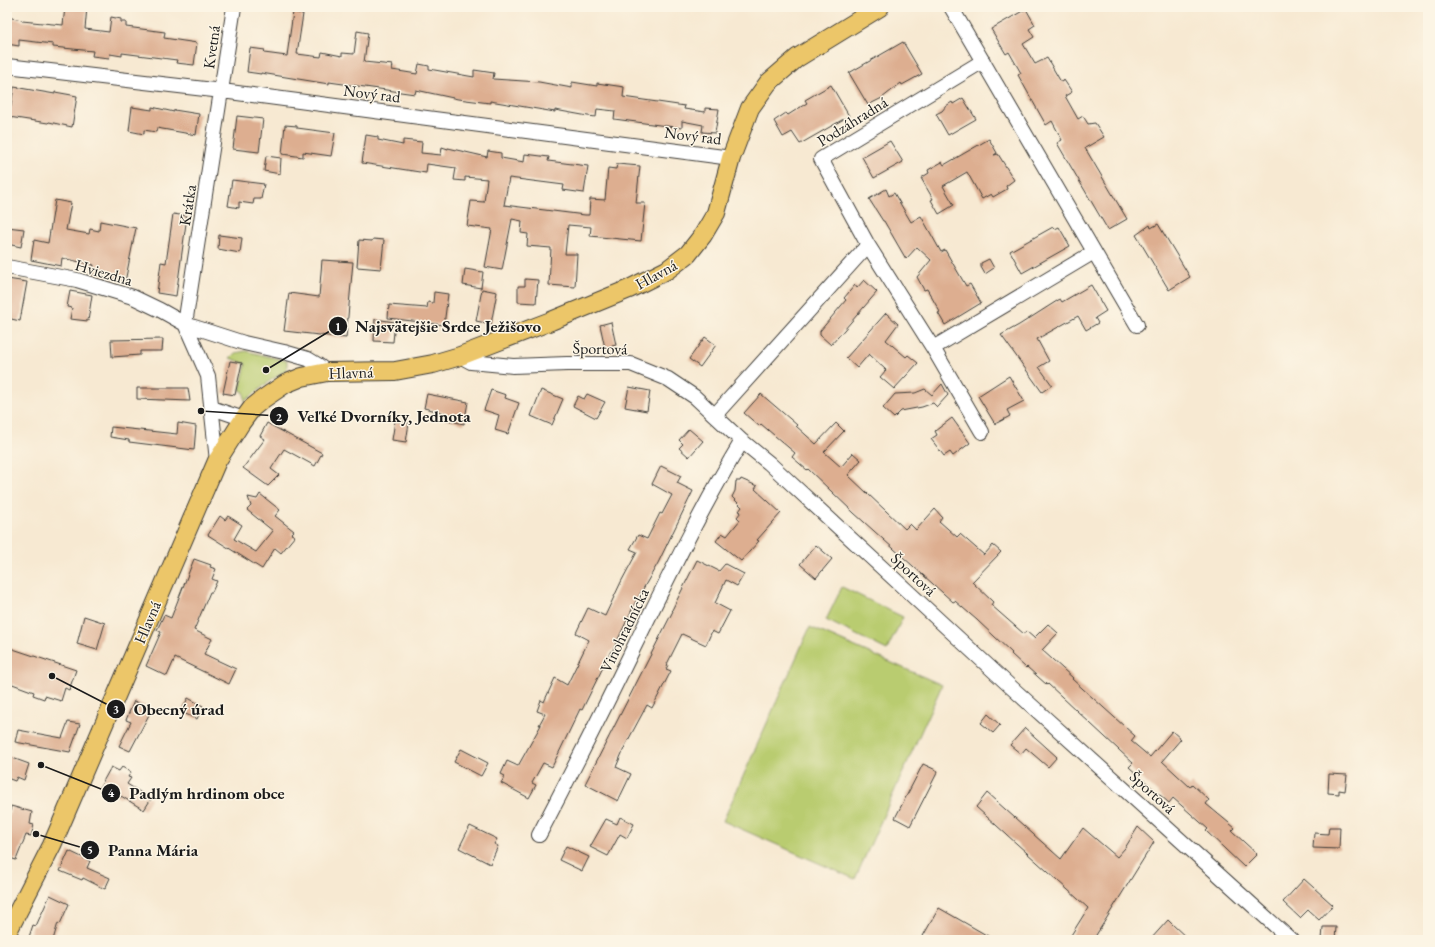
<svg xmlns="http://www.w3.org/2000/svg" width="1435" height="947" font-family="'EB Garamond',serif">
<style>
.green{fill:#b9cc6f;stroke:#6a7446}
.building{fill:#ddae90}
.lines{fill:none;stroke-linecap:round;stroke-linejoin:round}
.minor-casing{stroke:#3d3b37;stroke-width:16}
.major-casing{stroke:#3d3b37;stroke-width:20}
.minor{stroke:#fff;stroke-width:14}
.major{stroke:#ecc669;stroke-width:18}
.labels{text-anchor:middle;stroke-width:3;stroke-linejoin:round;paint-order:stroke}
.street-label{font-size:16px;fill:#1c1c1c;stroke:#fcf5e5}
.leader{fill:none;stroke:#1c1c1c;stroke-width:1.5}
.callout-dot{fill:#1c1c1c;stroke:#fcf5e5;stroke-width:1.5}
.mark-label{font-size:12px;text-anchor:middle;font-weight:bold;fill:#fff}
.callout-label{font-size:17px;text-anchor:middle;font-weight:bold;fill:#1c1c1c;stroke:#fcf5e5;stroke-width:3;stroke-linejoin:round;paint-order:stroke}
</style>
<rect width="100%" height="100%" fill="#fcf5e5"/>
<filter id="ink" filterUnits="userSpaceOnUse"><feTurbulence type="fractalNoise" baseFrequency=".025" numOctaves="2"/><feDisplacementMap in="SourceGraphic" scale="8" xChannelSelector="R" yChannelSelector="G"/><feConvolveMatrix kernelMatrix="1 2 1 2 8 2 1 2 1" color-interpolation-filters="sRGB"/></filter>
<filter id="wash" filterUnits="userSpaceOnUse"><feTurbulence type="fractalNoise" baseFrequency=".012" numOctaves="4" result="noise"/><feDisplacementMap in="SourceGraphic" scale="16" xChannelSelector="R" yChannelSelector="G"/><feGaussianBlur stdDeviation="0.9" result="paint"/><feColorMatrix in="noise" values="0 0 0 0 0 0 0 0 0 0 0 0 0 0 0 0 0 1.4 0 .05"/><feComposite in="paint" operator="in"/></filter>
<g filter="url(#wash)">
<rect width="100%" height="100%" fill="#f7e9d2"/>
<path class="green" d="M246,351l41,10v9l-16,10 -26,21 -1,-9 -4,-2 6,-26 -16,-6 5,-5z
M842,587l61,30 -16,33 -61,-30z
M810,627l132,58 -87,194 -132,-58z"/>
<g id="blocks">
<path class="building" d="M65,7h22l-2,22 24,3 2,-15 10,2v3h5v5l39,5 -1,6 33,5 -3,22 -18,-2 1,-3 -55,-7v3l-12,-2 -1,4 -17,-2 1,-5 -40,-4v-3l-34,-4v6l-12,-2v-27l15,3v1l41,4z
M1026,9l9,16 -6,4 5,8 -11,7 12,20 12,-6 14,24 3,-2 8,12 -7,4 13,23 5,-3 5,8 7,-1 9,14 -19,11 42,71 -19,11 -51,-87 5,-3 -10,-19 -6,4 -28,-50 3,-2 -12,-21 -3,2 -15,-25z
M293,12l10,2 -6,40 24,3 1,-5 20,4v-3l12,1 3,-23 11,2 -4,29 29,3 -1,5 25,4 2,-10 10,2v3l45,8v-7l20,3 -1,6 46,3 33,6v-6l25,4v-3l27,4 -1,10 62,9 -1,3 21,3v-4l14,1 -4,24 -13,-1 1,-7 -21,-4v7l-68,-9 1,-8 -18,-2 -1,8 -8,-1 -33,-6v2l-65,-11v2l-32,-4 -42,-9 -1,4 -86,-12v2l-68,-11v1l-14,-2 3,-24 15,2 -1,3 23,3z
M903,42l19,32 -20,11 -1,-2 -19,15 -14,7 -19,-32z
M831,85l18,31 -49,28 -8,-12 -9,5 -9,-16 12,-8 2,2 19,-12 -2,-3z
M14,87l41,7v-2l22,4 -5,31 -23,-5 -1,1 -39,-6z
M963,98l13,21 -28,16 -12,-21 6,-3 4,-5 6,-4 1,2z
M132,107l20,3v-3l22,5v-2l25,4 -3,21 -39,-7 -1,4 -12,-2v4l-15,-3z
M237,116l26,3 -4,33 -26,-3z
M285,125l12,1v2l38,5 -4,23 -28,-4v5l-21,-3z
M366,135l12,2v3l25,5v-5l19,2 -1,11 20,2 1,-8 6,2v-1l39,9 1,-6 13,2v5l23,4 1,-8 24,3 -1,4 40,5 -4,27 -21,-3 1,-5 -55,-7 -5,27 81,10h4l1,-16 15,1 3,-32 8,1 1,-5 23,2 -4,37h9l-4,38 -51,-5 1,-9 -23,-2 -3,29h12l-2,33 -26,-2 2,-37 -24,-2 1,-12 -7,-1 1,-12 -10,-2 -10,51 -17,-3 7,-38 -25,-3 4,-25 13,1 3,-23 -22,-2v4l-11,-1 2,-12 -29,-4 -1,9 -64,-10z
M989,139l8,14 -3,2 4,-1 16,26 -8,6 1,3 -14,8 -2,-3 -9,5 -15,-27 -24,14 11,19 -15,9 -8,-14 2,-1 -12,-21 8,-5 -1,-3 14,-8 2,3z
M890,141l13,21 -29,16 -12,-21z
M266,156l15,2 -1,16 -16,-3z
M232,180l32,4 -3,15h-7l-1,5 -14,-2v6l-11,-2z
M886,189l3,7 5,-3 17,29 10,-6 20,36 4,-2 21,36 4,-2 11,19 -36,22 -7,-12 2,-1 -13,-23 -3,1 -7,-13 14,-17 -14,-13 -11,12 -22,-38h-1l-14,-22z
M55,200l16,3 -5,27 23,4 1,-5 9,2 1,-10 36,7 -11,54 -33,-8 2,-9 -32,-7 -1,8 -30,-6 3,-20 14,3z
M173,214l14,2 -11,80 -19,-3 4,-31 5,1z
M1158,224l32,53 -21,13 -33,-55 14,-10 1,3z
M7,227l17,2 -3,18 -14,-3z
M1053,227l2,2 4,-2 11,19 -48,27 -12,-22z
M219,235l23,3 -2,15 -22,-4z
M373,239l11,1 -3,29 -24,-2 2,-27 13,1z
M989,259l5,9 -9,6 -4,-7v-4z
M322,260l31,2 -7,76 -62,-7 5,-38 30,4z
M465,269l18,3 -2,16 -18,-3z
M7,279l20,3 -7,39 -13,-3z
M525,279l13,1 -2,23 -18,-1v-16h7z
M864,280l13,12 -46,53 -11,-10v-4l26,-31 -2,-2 11,-13 2,3z
M1091,285l15,26 -11,7 3,5 -12,7 -8,-14 -41,23 12,22 -10,6 13,18 -10,7 -41,-57 18,-10 41,-26 2,3z
M482,289l15,3 -6,32 -15,-3z
M70,291l22,4 -4,26 -18,-2 2,-11 -5,-1z
M434,292l14,2 -4,31 -56,-7 1,-13 38,3 1,-6 5,1z
M886,313l12,11 -12,16 20,17 2,-2 10,8 -24,26 -14,-12 6,-7 -17,-16 -12,14 -11,-10z
M375,319l20,3 -2,20 -19,-1z
M611,322l5,23 -11,3 -5,-23z
M705,337l11,8 -16,22 -11,-8z
M163,339l-1,12h-22v4l-28,2 -1,-17z
M230,361l12,2 -7,32 -12,-2z
M1009,376l15,25 -17,9 3,6 -15,8 -17,-28z
M942,384l6,11 -11,12 -4,-4 -11,4 -21,4 -7,7 -11,-10 12,-14 20,-1 10,-4 7,6z
M629,387l21,4 -3,20 -22,-4z
M137,388h51l2,13 -53,-2z
M491,390l15,5 -1,3 14,5 -11,31 -13,-4 4,-15 -15,-5z
M541,390l22,9 -11,26 -21,-9z
M427,394l41,8 -4,22 -21,-5 2,-6 -21,-5z
M587,394l18,8 -9,16 -23,-12 5,-10 6,3z
M761,394l36,31 -1,1 20,18 20,-21 8,8 -20,21 17,15 12,-14 8,7 -13,15 57,54 5,-5 6,6 19,-21 7,8 -3,4 18,16 3,-3 24,21 9,-10 8,7 -29,30 21,20 -2,3 33,29 2,-3 8,7 14,-14 10,9 -16,17 31,28 -1,1 63,57 -4,5 19,16 22,-26 9,8 -19,22 28,26 2,-3 17,16 -3,4 29,24 -3,3 25,23 -13,13 -38,-36 2,-2 -35,-31 -4,5 -40,-36 4,-4 -85,-79 -1,1 -20,-18 -1,1 -15,-14 1,-1 -35,-33 -22,-19 -2,1 -99,-89 -46,-44 -1,1 -15,-13 3,-4 -34,-29 -2,2 -15,-13z
M952,418l18,25 -17,13 -3,-4 -6,4 -13,-17 6,-4 -2,-4z
M395,421l14,2 -3,19 -14,-2z
M178,423l18,3 -2,24 -65,-8v-2l-19,-3 1,-10 66,7z
M267,423l55,30 -7,13 -31,-17 -13,20 8,6 -11,11 -25,-18 22,-29 -5,-3z
M689,429l14,12 -14,16 -10,-9 4,-4 -4,-4z
M661,466l20,10 -4,7 16,8 -35,72 -22,38 -24,51 -1,-1 -29,59 -2,-1 -28,58 -9,-4 -11,20 4,2 -7,13 -28,-15 4,-7 -4,-2 6,-13 11,5 23,-41h-2l6,-11 -8,-3 4,-11 3,2 11,-24 12,7 22,-45 -13,-7 12,-25 17,8 16,-34 16,-30 -7,-3 8,-14 9,4 13,-26 2,1 10,-19 -20,-11z
M741,479l16,7 -2,3 26,24 -24,27 2,1 -18,20 -25,-20 6,-8 5,3 13,-16 -3,-3 4,-5 -2,-1 3,-4 -10,-10 3,-6 1,-10h4z
M260,494l20,16 -5,6 19,15 -3,3 4,2 -14,17 -6,-5 -13,21 -54,-34 12,-19 5,4 3,-4 14,9 -8,14 22,13 17,-21 -26,-21 4,-4 -3,-9 9,2z
M816,545l16,14 -16,19 -16,-14z
M194,559l17,6 -1,2 6,2 -4,10 5,2 -5,11h-2l-16,38 18,9 -8,15 32,15 -7,15 -54,-26 -8,18 -21,-10 15,-34 -4,-2 7,-15 7,3z
M697,560l22,11 6,-7 19,10 -7,12 -11,-6 -11,23 15,8 -12,23 -6,-3 -6,14 -24,-11 -15,30 1,1 -2,4 5,2 -19,37 -5,-3 -21,39 -10,23 15,7 -13,27 -33,-17 88,-173 -1,-1z
M84,616l21,7 -8,27 -20,-6z
M7,647l69,23 -7,20 -4,-2 -4,13 -16,-5 -1,3 -11,-4 1,-3 -27,-10z
M188,698l15,8 -6,13 -16,-7z
M134,701l18,8 -22,42 -11,-5 12,-24 -5,-2z
M988,714l12,11 -7,8 -12,-10z
M68,722l12,2 -10,28 -55,-10 3,-12 44,8z
M1025,728l32,29 -9,10 -22,-19 -5,6 -11,-9z
M461,749l27,14 -7,13 -27,-14z
M7,756l22,8 -5,16 -7,-3 -2,4 -8,-3z
M923,764l15,7 -28,55 -15,-8z
M111,767l8,4 3,-4 9,5 -3,5 3,1 -4,6 24,15 -7,11 -23,-14 -1,2 -20,-11z
M1329,774l18,1 -2,16 -6,-1v4l-11,-1z
M987,793l74,66 22,-31 34,29 8,-9 13,-21 16,15 -61,98h-25l20,-32 -112,-101z
M11,806l21,6 -2,12 4,1 -3,11 -5,-1 -10,25 -9,-3v-42l2,1z
M620,817l14,7 -7,14 -7,-4 -12,22 -18,-9 16,-28 11,5z
M470,826l27,13 -3,5 4,2 -8,18 -31,-16z
M1329,827h11l-1,22 -26,-1 1,-15 14,1z
M566,846l23,11 -7,14 -23,-11z
M69,851l21,10 -3,7 23,10 -5,11 -22,-11 -1,2 -22,-9z
M1304,879l29,26 -14,15 -11,-10 -8,8 -17,-16z
M50,895l19,9 -9,20 -2,-1 -5,17h-25l5,-15 3,1z
M939,908l56,32h-65l-7,-4z
M1168,920l4,4 17,16h-39z
M1323,927h13l-1,13h-13z"/>
</g>
</g>
<g filter="url(#ink)">
<use href="#blocks" fill-opacity="0" stroke="#3d3b37" stroke-width="1"/>
<g class="lines">
<g class="minor-casing">
<path id="minor" d="M951,7l186,318
M7,66l215,25 509,67
M868,245l-47,-86 162,-98
M7,267l70,13 56,17 27,13 25,14 59,19 40,9 24,7 10,6 9,7
M185,324l49,-317
M185,324l23,52 9,85
M933,348l161,-96
M460,356l11,6 42,4 54,-2h64l37,15 27,18 47,44 27,22 242,224 280,253
M212,408l32,11
M715,415l153,-170 65,103 49,84
M539,835c33,-63 65,-126 96,-190 34,-69 67,-138 107,-204"/>
</g>
<g class="major-casing">
<path id="major" d="M7,933l45,-88 165,-384 24,-38 11,-15 11,-9 22,-15 17,-7 25,-5 68,-1 38,-7 27,-8 91,-35 78,-32 38,-19 21,-16 15,-19 13,-22 15,-55 19,-50 18,-25 29,-25 83,-51"/>
</g>
<use href="#minor" class="minor"/>
<use href="#major" class="major"/>
</g>
</g>
<g class="labels">
<g class="street-label">
<text transform="translate(211 47) rotate(-82)" y="6">Kvetná</text>
<text transform="translate(372 93) rotate(7)" y="6">Nový rad</text>
<text transform="translate(852 121) rotate(-32)" y="6">Podzáhradná</text>
<text transform="translate(693 135) rotate(7)" y="6">Nový rad</text>
<text transform="translate(187 205) rotate(-81)" y="6">Krátka</text>
<text transform="translate(104 272) rotate(16)" y="6">Hviezdna</text>
<text transform="translate(656 274) rotate(-29)" y="6">Hlavná</text>
<text transform="translate(600 348) rotate(1)" y="6">Športová</text>
<text transform="translate(351 372) rotate(-2)" y="6">Hlavná</text>
<text transform="translate(914 574) rotate(43)" y="6">Športová</text>
<text transform="translate(147 622) rotate(-67)" y="6">Hlavná</text>
<text transform="translate(624 630) rotate(-64)" y="6">Vinohradnícka</text>
<text transform="translate(1153 792) rotate(42)" y="6">Športová</text>
</g>
</g>
<path class="leader" d="M266 370L338 326M201 411L279 416M52 676L116 709M41 765L111 793M36 834L90 850"/>
<g class="callout-dot">
<circle cx="266" cy="370" r="4"/>
<circle cx="201" cy="411" r="4"/>
<circle cx="52" cy="676" r="4"/>
<circle cx="41" cy="765" r="4"/>
<circle cx="36" cy="834" r="4"/>
<circle cx="338" cy="326" r="10"/>
<circle cx="279" cy="416" r="10"/>
<circle cx="116" cy="709" r="10"/>
<circle cx="111" cy="793" r="10"/>
<circle cx="90" cy="850" r="10"/>
</g>
<g class="mark-label">
<text x="338" y="331">1</text>
<text x="279" y="421">2</text>
<text x="116" y="713">3</text>
<text x="111" y="797">4</text>
<text x="90" y="854">5</text>
</g>
<g class="callout-label">
<text x="448" y="332">Najsvätejšie Srdce Ježišovo</text>
<text x="384" y="422">Veľké Dvorníky, Jednota</text>
<text x="179" y="715">Obecný úrad</text>
<text x="207" y="799">Padlým hrdinom obce</text>
<text x="153" y="856">Panna Mária</text>
</g>
<rect width="1435" height="947" fill="none" stroke="#fcf5e5" stroke-width="24"/>
</svg>
